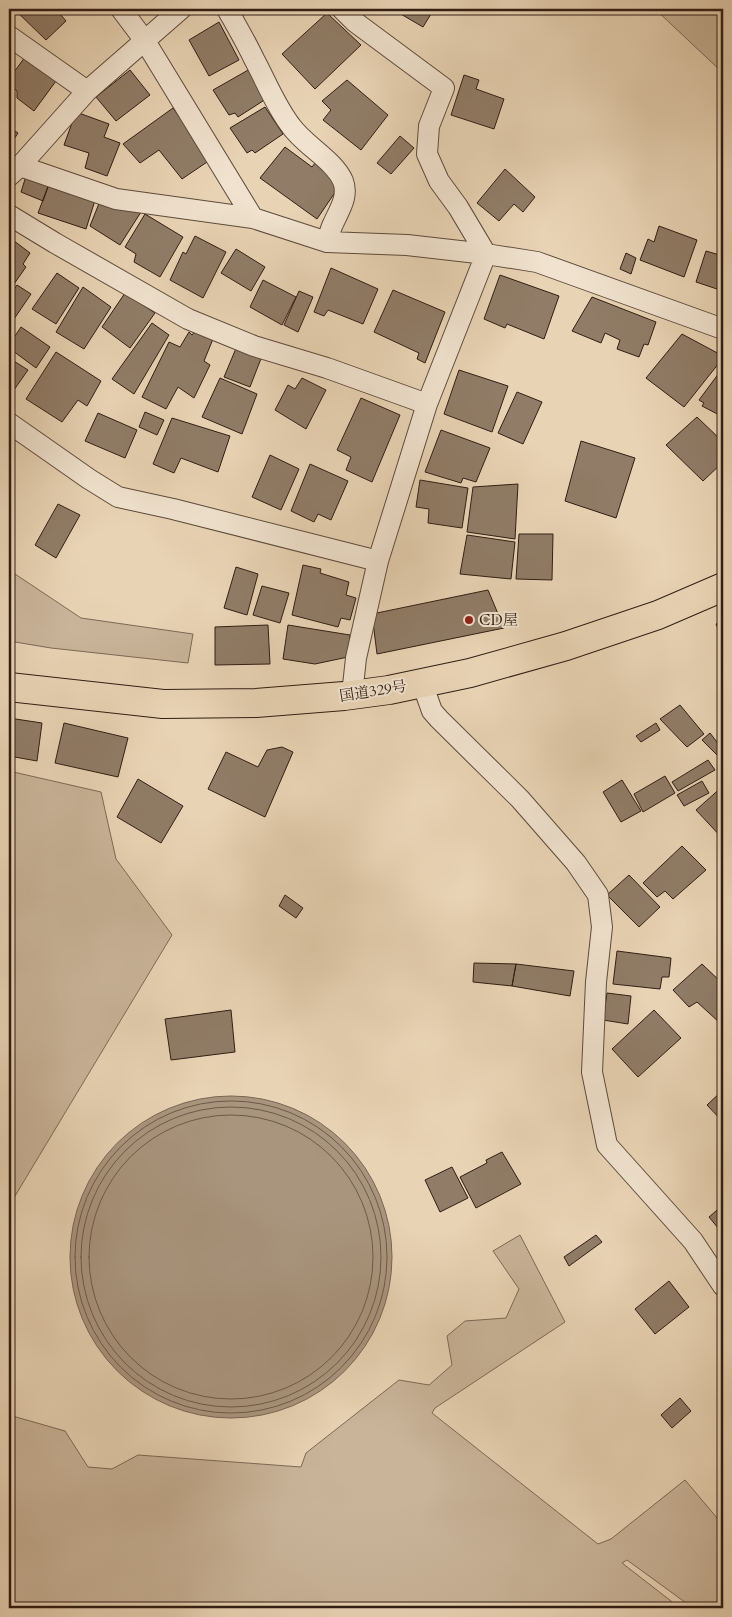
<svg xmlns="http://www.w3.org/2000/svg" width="732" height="1617" font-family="Cardo,'Noto Serif JP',serif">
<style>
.green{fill:#c9b499;stroke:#7c6956}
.water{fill:#a9957e;stroke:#796554}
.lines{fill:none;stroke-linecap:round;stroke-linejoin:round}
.shore{stroke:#6c5a49;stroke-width:1}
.building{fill:#907c67;stroke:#301e14}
.minor-casing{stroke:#5e4b3c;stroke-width:22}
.trunk-casing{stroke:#301e14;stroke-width:30}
.minor{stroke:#f0e2ce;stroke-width:20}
.trunk{stroke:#e8d3b4;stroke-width:28}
.poi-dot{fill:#8f2418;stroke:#f0e2ce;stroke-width:2}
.labels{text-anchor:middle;stroke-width:4;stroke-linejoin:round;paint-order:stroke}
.poi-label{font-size:15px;fill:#301e14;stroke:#f0e2ce;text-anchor:start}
.street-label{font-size:15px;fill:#301e14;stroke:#f0e2ce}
</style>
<rect width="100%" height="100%" fill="#e8d3b4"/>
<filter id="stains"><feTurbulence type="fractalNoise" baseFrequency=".004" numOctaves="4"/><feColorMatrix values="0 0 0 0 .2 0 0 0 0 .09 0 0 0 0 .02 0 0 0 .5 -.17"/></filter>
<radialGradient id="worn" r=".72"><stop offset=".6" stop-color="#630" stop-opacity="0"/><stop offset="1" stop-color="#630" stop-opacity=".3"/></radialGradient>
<path class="green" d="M655,9h68v64z
M9,570l72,48 112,16 -5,29 -137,-15 -42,-7z
M9,771l92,21 15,67 56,76 -163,271z
M520,1235l45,87 -130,86 -3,5 166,131 13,-5 74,-59 38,45v83h-30l-66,-48 -5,3 58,45h-671v-193l56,16 23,36 24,2 26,-14 163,12 5,-14 93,-73 30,5 23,-20 -5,-29 18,-15 41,-3 13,-29 -26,-38z"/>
<path class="water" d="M70 1257a161 161 0 1 1 322 0a161 161 0 1 1-322 0Z"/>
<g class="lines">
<path class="shore" d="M75 1257a156 156 0 1 1 312 0a156 156 0 1 1-312 0Z
M81 1257a150 150 0 1 1 300 0a150 150 0 1 1-300 0Z
M89 1257a142 142 0 1 1 284 0a142 142 0 1 1-284 0Z"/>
</g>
<path class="building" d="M14,9h42l10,12 -20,19z
M402,9h32l-11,18 -24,-14z
M327,13l34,32 -46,44 -33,-35z
M219,22l20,38 -30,16 -20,-36z
M25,57l31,24 -22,30 -17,-13v-7l-8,-8v-4z
M250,69l16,30 -28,18 -3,-4 -6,2 -16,-25z
M130,70l20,25 -34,26 -20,-24z
M464,75l15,5 -3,9 28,10 -10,30 -43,-14z
M347,80l41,35 -27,35 -38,-30 8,-10 -9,-9z
M265,107l18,27 -28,19 -3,-3 -5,3 -17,-25z
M173,108l37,52 -28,19 -23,-29 -19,13 -17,-19z
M76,112l33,12 -5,13 16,6 -13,33 -22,-8 4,-15 -25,-8z
M9,127l9,6 -9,14z
M400,136l14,12 -23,26 -14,-11z
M285,147l27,20 3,-4 16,12 7,13 -21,31 -57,-41z
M505,169l30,28 -12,15 -9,-8 -15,17 -22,-18z
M26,176l23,8 -6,17 -22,-9z
M50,181l46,16 -10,32 -48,-16z
M100,201l41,11 -21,33 -30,-19z
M145,214l38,23 -23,40 -26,-15 2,-8 -11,-7z
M659,226l38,14 -13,37 -44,-17 8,-21 6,3z
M195,236l31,16 -23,46 -33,-18 13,-28 3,2z
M9,237l21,16 -7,11 3,3 -17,24z
M236,249l29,18 -14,24 -30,-18z
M706,251l17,5v35l-27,-9z
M626,253l10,5 -5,16 -11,-5z
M331,268l47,21 -15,35 -35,-14 -4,6 -10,-4z
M57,273l22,15 -23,36 -24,-15z
M500,275l59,21 -15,43 -37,-15 -2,4 -21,-9z
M263,280l33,17 -14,28 -32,-18z
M17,285l14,9 -19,28 -3,-3v-22z
M83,287l28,20 -27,42 -28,-17z
M393,290l52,22 -20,51 -8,-4 2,-6 -45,-21z
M299,291l14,6 -15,35 -14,-7z
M125,293l30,20 -25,35 -28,-21z
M592,297l64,25 -8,23 -4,-1 -5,13 -22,-8 3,-9 -15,-7 -4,10 -29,-12z
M152,323l17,12 -35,59 -22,-15z
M21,327l29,20 -14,21 -27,-20v-3z
M197,329l16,10 -9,22 6,4 -16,33 -16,-11 -12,22 -24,-12 27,-55 11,5 9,-15 3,3z
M682,334l41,22v2l-39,49 -38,-29z
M237,346l25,10 -12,31 -26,-10z
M56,352l45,29 -14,25 -9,-6 -16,22 -36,-23z
M9,358l19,12 -19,27z
M722,369l1,1v47l-21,-11 2,-3 -5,-3z
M459,370l49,16 -16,46 -48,-18z
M220,378l37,16 -15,40 -40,-17z
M302,378l24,12 -20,39 -31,-19 13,-25 7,4z
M517,392l25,10 -19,42 -25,-11z
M361,398l39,17 -28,67 -26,-12 5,-13 -14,-7z
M145,412l19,8 -7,15 -18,-8z
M98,413l39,17 -12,28 -40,-17z
M697,417l26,25v20l-20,19 -37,-36z
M172,418l58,18 -12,36 -37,-14 -7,15 -21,-9z
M441,430l49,18 -14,34 -13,-4 -2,5 -36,-11z
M581,441l54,17 -19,60 -51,-17z
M270,455l29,14 -18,41 -29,-13z
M310,464l38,17 -17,39 -13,-6 -4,8 -23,-11z
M420,480l48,8 -6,40 -34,-5 1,-14 -13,-2z
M518,484l-3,55 -48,-7 6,-45z
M58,504l22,11 -24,43 -21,-13z
M519,534h34l-1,46 -36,-1z
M467,535l48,7 -4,37 -51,-5z
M303,565l18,4 -1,4 29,9 -3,13 10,3 -6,22 -9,-2 -3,9 -46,-12z
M236,567l22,7 -11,41 -23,-7z
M262,586l27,7 -9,30 -27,-8z
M488,590l16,38 -127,26 -5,-40z
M723,621v19l-7,-16z
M268,625l2,39 -55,1v-38z
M288,625l62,10 -2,22 -33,7 -32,-5z
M680,705l24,29 -17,13 -27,-28z
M9,718l33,5 -5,38 -28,-5z
M64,723l64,15 -10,39 -63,-14z
M656,723l4,7 -19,12 -5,-6z
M710,733l13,17 -6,5 -15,-15z
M282,747l11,5 -28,65 -57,-28 18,-37 32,15 9,-17z
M708,760l7,10 -37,21 -6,-9z
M665,776l10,17 -32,19 -9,-18z
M138,779l45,27 -22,37 -44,-26z
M622,780l19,31 -20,11 -18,-30z
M702,781l7,12 -25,13 -7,-11z
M723,786v53l-27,-29z
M682,846l24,24 -33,29 -8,-8 -8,6 -14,-14z
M629,875l31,32 -21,20 -32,-32z
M285,895l18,13 -7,10 -17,-12z
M617,951l54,7 -2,19h-7l-2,12 -47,-5z
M474,963l42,1 -4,22 -39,-4z
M516,964l58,7 -4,25 -58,-10z
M702,964l21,20v36l-3,3 -23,-21 -8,5 -16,-17z
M607,993l24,3 -3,28 -25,-4z
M231,1010l4,42 -64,8 -6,-41z
M654,1010l27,28 -43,39 -26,-28z
M723,1090v32l-16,-17z
M502,1152l19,32 -45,24 -16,-31 27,-14 -1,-3z
M452,1167l16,31 -28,14 -15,-32z
M723,1205v29l-14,-17z
M596,1235l6,7 -33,24 -5,-9z
M669,1281l20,26 -34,27 -20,-25z
M680,1398l11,13 -19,17 -11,-13z"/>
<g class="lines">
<g class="minor-casing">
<path id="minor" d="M121,9l24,32 108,177
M227,9c9,16 19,33 27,50 12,22 21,46 37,67 13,19 43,34 52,55 6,16 -4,29 -10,43 -3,6 -4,12 -6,18
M342,9l13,13 89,66 -15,38 -2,28 12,27 19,26 28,47
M9,36l78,55
M20,166l96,33 137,19 74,24 80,3 79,9 51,8 186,67
M9,176l11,-10 67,-75 94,-82
M9,215l46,28 133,76 66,27 73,22 100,36
M9,423l80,56 29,18 55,12 205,52
M422,683l10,28 7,8 81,80 56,64 22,32 4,32 -6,55 -4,90 15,73 86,96 30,45
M352,695l4,-37 22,-97 49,-157 59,-150"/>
</g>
<g class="trunk-casing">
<path id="trunk" d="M9,687l154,17 93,-1 88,-7 45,-6 81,-17 96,-27 92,-31 65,-28"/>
</g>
<use href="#minor" class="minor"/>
<use href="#trunk" class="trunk"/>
</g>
<circle class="poi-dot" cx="469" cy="620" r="5"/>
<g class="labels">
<g class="poi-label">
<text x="479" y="625">CD屋</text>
</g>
<g class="street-label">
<text transform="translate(373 691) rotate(-9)" y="5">国道329号</text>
</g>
</g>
<rect width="732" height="1617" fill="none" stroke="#e8d3b4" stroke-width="30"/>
<rect x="10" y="10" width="712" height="1597" fill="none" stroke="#301e14" stroke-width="2.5"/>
<rect x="15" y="15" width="702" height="1587" fill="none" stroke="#301e14"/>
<rect width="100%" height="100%" filter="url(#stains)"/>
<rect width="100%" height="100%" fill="url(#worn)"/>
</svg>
